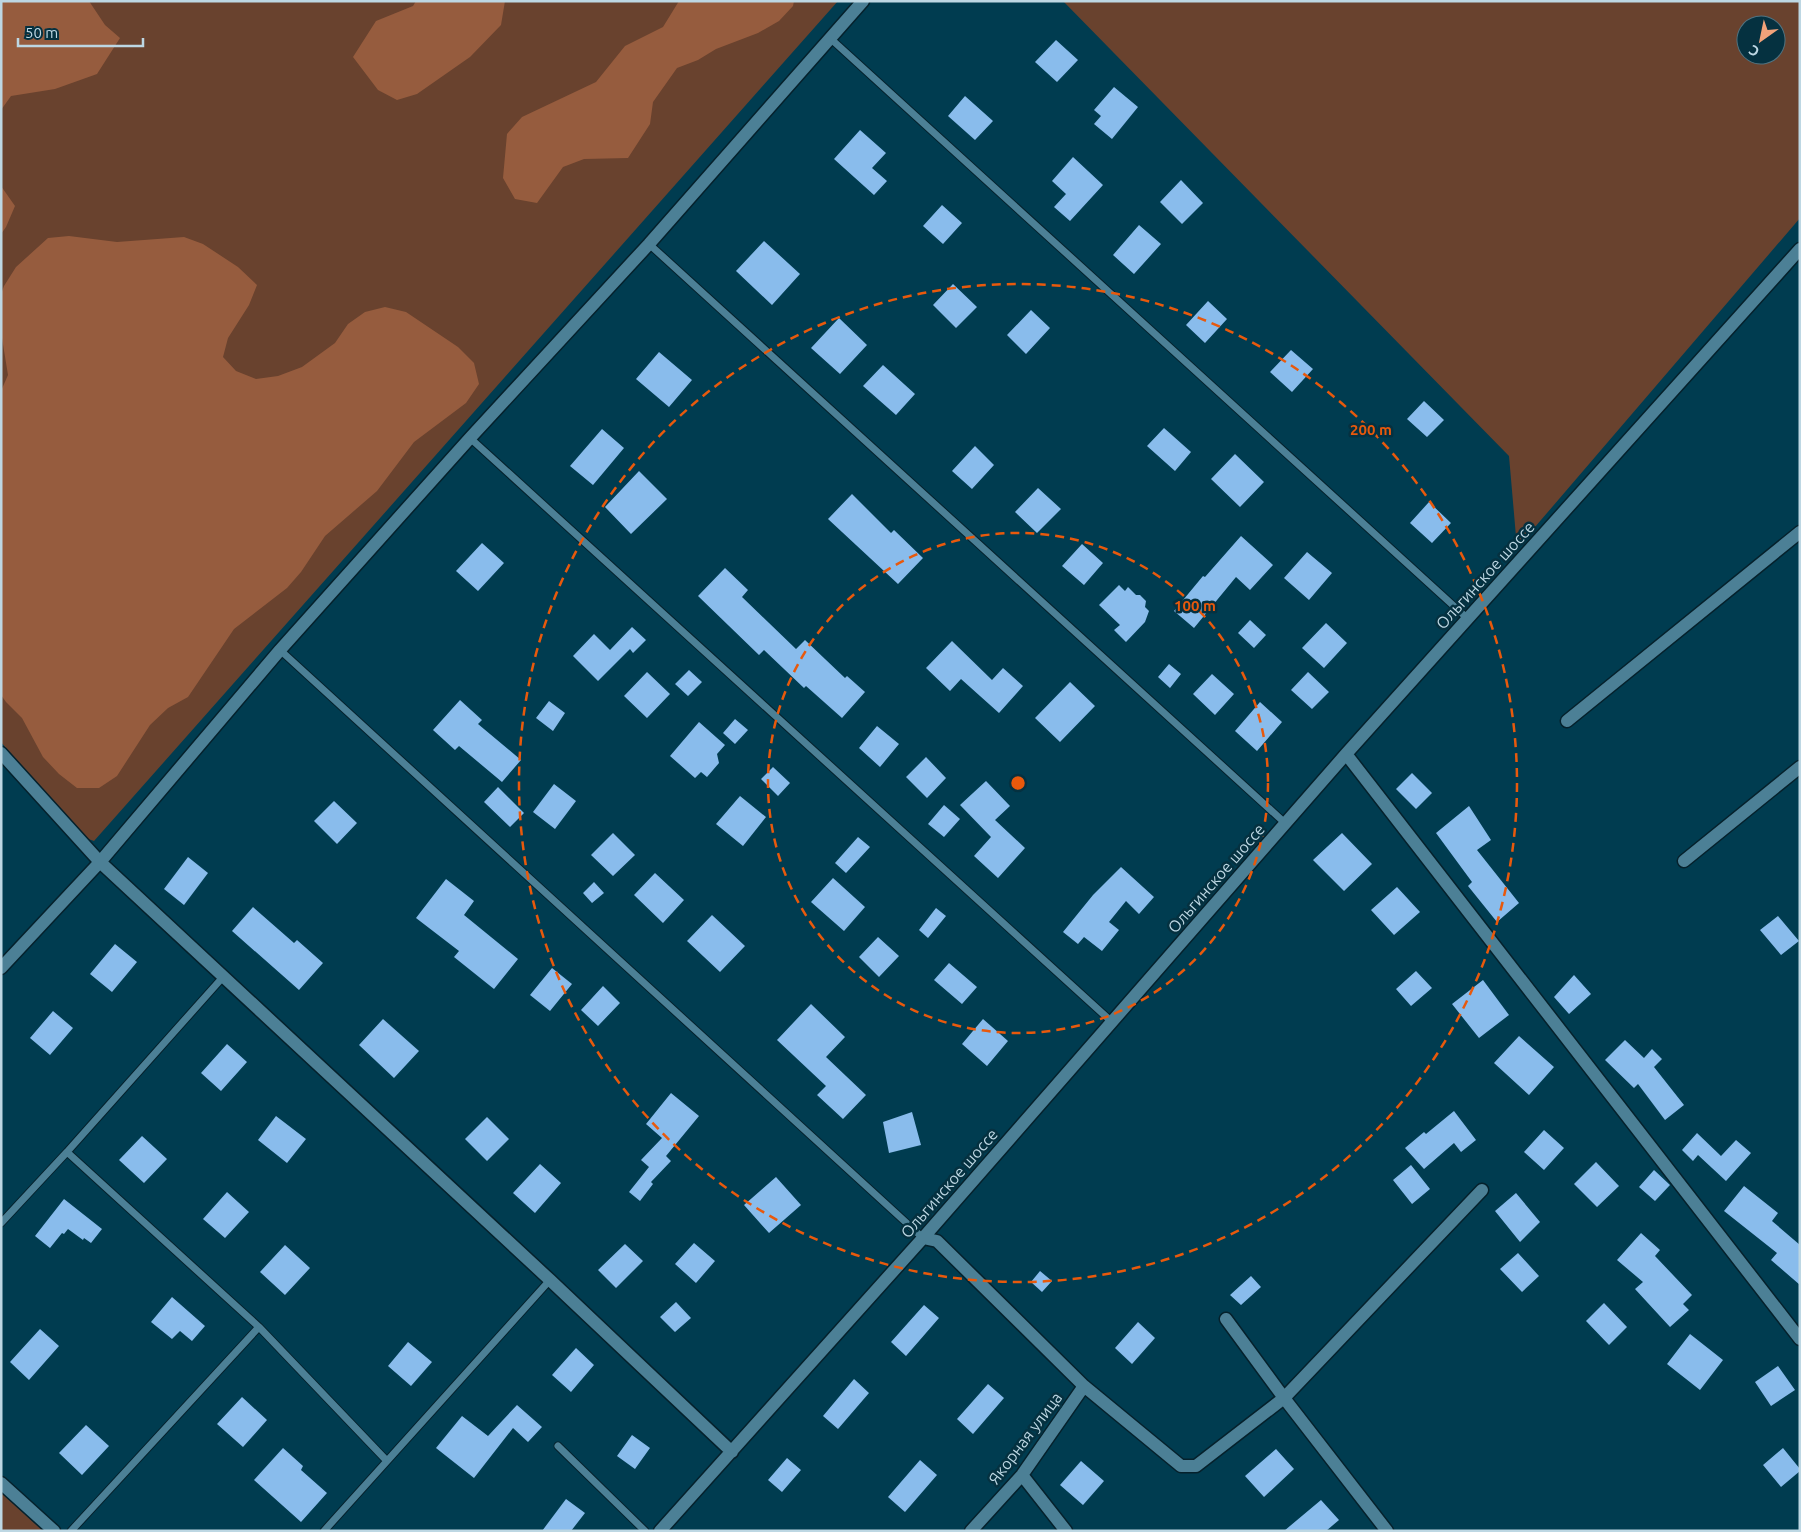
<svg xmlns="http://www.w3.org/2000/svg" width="1801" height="1532" font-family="Ubuntu,sans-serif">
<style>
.green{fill:#69422e;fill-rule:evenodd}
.forest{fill:#965c3e}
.building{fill:#89bcec}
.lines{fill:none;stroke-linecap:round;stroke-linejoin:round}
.service-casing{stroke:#05212c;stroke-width:9}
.minor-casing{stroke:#05212c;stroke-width:15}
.service{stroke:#4c8096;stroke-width:7}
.minor{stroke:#4c8096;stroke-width:12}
.ring{fill:none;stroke:#e8590c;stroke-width:2.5;stroke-dasharray:9 6}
.labels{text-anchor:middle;stroke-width:5;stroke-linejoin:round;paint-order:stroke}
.street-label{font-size:16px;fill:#bdd7e3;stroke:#053140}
.centre{fill:#e8590c;stroke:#053140;stroke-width:2.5}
.ring-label{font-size:15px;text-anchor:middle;font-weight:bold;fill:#e8590c;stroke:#053140;stroke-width:5;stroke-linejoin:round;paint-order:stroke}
</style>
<rect width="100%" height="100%" fill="#003c50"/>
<path class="green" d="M1,1h837l-744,840 -17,-6 -76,-93z
M1063,1h737v217l-283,330 -8,-92zM1746,25h30v30h-30z
M1,1492l42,39h-42z"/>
<path class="forest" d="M1,1h88l16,24 15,13 -23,36 -42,15 -44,7 -10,14z
M416,1h89l-4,24 -31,32 -53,37 -20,6 -19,-10 -25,-33 23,-36 37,-15z
M679,1h115l-1,5 -14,15 -21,12 -42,16 -18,11 -21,8 -24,34 -3,22 -22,34 -44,1 -21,8 -26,36 -22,-4 -12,-21 4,-44 15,-17 74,-35 29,-36 38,-19z
M1,186l14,20 -9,21 -5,7z
M69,236l48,6 67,-5 19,7 35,23 19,18 -8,20 -21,33 -5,19 13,14 20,8 22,-3 24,-9 33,-24 13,-19 17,-12 20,-5 21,5 52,35 16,16 5,21 -13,19 -52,39 -37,49 -52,45 -24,36 -14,16 -53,41 -46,68 -20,11 -18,17 -33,51 -18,12h-22l-18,-14 -16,-17 -21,-39 -16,-16 -5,-7v-304l7,-16 -7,-43v-38l3,-8 12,-19 32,-29z"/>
<path class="building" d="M1056,40l22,20 -21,22 -22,-20z
M1114,87l24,20 -26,32 -18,-15 7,-8 -7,-6z
M965,96l28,25 -18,19 -27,-24z
M860,130l26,23 -14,15 15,13 -13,14 -40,-36z
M1073,157l30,28 -33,36 -16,-14 12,-13 -14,-13z
M1181,180l22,23 -21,21 -22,-22z
M942,205l20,18 -19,21 -20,-18z
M1139,225l22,19 -27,30 -21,-19z
M764,241l36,33 -28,31 -36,-34z
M953,284l24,23 -21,21 -23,-23z
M1208,301l19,18 -22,24 -19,-18z
M1031,310l19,18 -24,26 -19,-19z
M839,318l28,27 -27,29 -29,-26z
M1291,350l22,19 -21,23 -22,-20z
M659,352l33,28 -23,27 -33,-28z
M883,365l32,29 -19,21 -33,-29z
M1424,401l20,19 -17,17 -20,-18z
M1164,428l27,24 -16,19 -28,-25z
M602,429l22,19 -31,37 -23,-19z
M975,446l19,19 -22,24 -20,-18z
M1235,454l29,28 -24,25 -29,-28z
M639,471l28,28 -36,35 -26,-27z
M1038,488l23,21 -24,24 -22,-21z
M852,494l39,39 3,-3 29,28 -25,26 -70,-65z
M1429,502l22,21 -19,20 -22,-20z
M1241,536l32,29 -23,25 -14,-13 -42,51 -20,-17 29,-35 2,1z
M482,543l22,20 -26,28 -22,-20z
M1082,544l21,19 -19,22 -22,-19z
M1307,552l25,21 -23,27 -25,-22z
M725,568l23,22 -6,7 54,52 9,-9 40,38 2,-2 18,16 -23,26 -36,-32 -2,2 -40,-38 -5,5 -61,-59z
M1119,585l6,6 3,-4 8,8h4l6,6 -1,6 4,4 -4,11 -19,20 -12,-12 6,-5 -21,-20z
M1250,620l16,15 -12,13 -16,-15z
M1326,623l21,20 -23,25 -22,-20z
M632,627l14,13 -13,13 -3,-4 -32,32 -25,-25 21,-22 16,16z
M952,641l40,39 11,-12 20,18 -24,27 -38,-34 -11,12 -24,-23z
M1169,664l12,10 -11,14 -12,-11z
M689,670l13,12 -14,14 -13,-12z
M647,672l23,22 -23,24 -23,-22z
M1308,672l21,20 -17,17 -21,-19z
M1212,674l22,20 -19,21 -22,-21z
M1070,682l25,24 -35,36 -25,-24z
M460,700l22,20 -4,4 43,36 -19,22 -43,-36 -4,4 -22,-20z
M549,701l16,12 -12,18 -17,-13z
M1260,702l22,20 -25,29 -22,-20z
M735,719l13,11 -13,14 -12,-11z
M699,722l26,23 -8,9 2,9 -12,14 -6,-5 -6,6 -25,-22z
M877,726l22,18 -19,23 -21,-19z
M926,757l20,21 -19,20 -21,-21z
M773,767l17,16 -12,13 -17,-17z
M1412,773l20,20 -16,16 -20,-20z
M986,781l24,25 -15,14 30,28 -27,30 -24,-22 17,-19 -31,-32z
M554,784l22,17 -21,28 -22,-17z
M498,787l26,26 -14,14 -26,-25z
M740,796l26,21 -23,29 -27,-22z
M334,801l23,22 -20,21 -23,-23z
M944,805l16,14 -16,18 -16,-13z
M1469,806l22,34 -14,10 42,53 -22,19 -29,-36 4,-4 -36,-49z
M613,833l22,22 -22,21 -22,-21z
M1342,833l30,31 -28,27 -31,-31z
M858,837l12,10 -24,26 -11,-10z
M188,857l20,16 -24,32 -20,-16z
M1121,867l33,30 -15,17 -13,-13 -17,21 10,8 -17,21 -18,-14 -6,7 -15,-12 30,-37z
M655,873l29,27 -21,23 -29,-28z
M833,878l32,29 -21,24 -33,-29z
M446,879l28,22 -10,14 54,44 -24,30 -40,-32 5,-6 -43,-33z
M594,882l10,11 -12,10 -9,-10z
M1397,887l23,25 -26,23 -23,-25z
M253,907l41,36 3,-3 26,23 -24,27 -67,-59z
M936,908l10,8 -18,22 -9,-8z
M712,915l33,31 -25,26 -33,-31z
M1778,916l21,25 -18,14 -21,-25z
M878,937l21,19 -20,21 -20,-20z
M115,944l22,18 -25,30 -22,-18z
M949,963l28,24 -15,17 -28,-24z
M552,968l20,16 -22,27 -20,-16z
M1416,971l16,17 -21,18 -15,-17z
M1574,975l17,19 -22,20 -15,-17z
M1483,980l26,35 -30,23 -27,-34z
M603,986l17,17 -22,23 -17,-16z
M811,1004l34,33 -19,20 40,38 -23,24 -26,-24 9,-9 -49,-46z
M53,1011l20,17 -23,27 -20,-17z
M383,1019l36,32 -25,27 -35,-33z
M983,1019l25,22 -21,25 -25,-22z
M1519,1036l35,31 -25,28 -35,-32z
M1625,1040l19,18 8,-9 10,10 -8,8 30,38 -19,15 -27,-36 -4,4 -29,-28z
M227,1044l20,18 -26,29 -20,-18z
M671,1093l28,23 -33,40 5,5 -20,21 2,2 -13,17 -11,-9 20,-25 -8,-7 21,-22 -16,-14z
M1454,1111l22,29 -15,12 -7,-9 -30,26 -19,-21 19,-16 2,2z
M912,1112l9,33 -32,8 -6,-31z
M276,1116l30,23 -19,24 -29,-23z
M487,1117l22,22 -22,22 -22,-22z
M1544,1130l20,18 -20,22 -20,-18z
M1697,1133l24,23 15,-16 15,13 -25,28 -28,-26 -5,6 -11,-11z
M142,1136l25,23 -23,24 -25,-23z
M1596,1162l23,24 -22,21 -23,-23z
M540,1164l21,19 -26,30 -22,-20z
M1411,1165l19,24 -18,15 -19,-24z
M1654,1170l16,15 -15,16 -16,-14z
M776,1177l25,28 -32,28 -25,-28z
M1744,1186l34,27 -6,8 28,24v40l-29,-25 6,-7 -53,-42z
M227,1192l22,20 -24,26 -22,-19z
M1516,1193l24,29 -20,20 -25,-31z
M64,1199l38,30 -11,14 -7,-5 -1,2 -15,-11 -4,5 -2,-1 -12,15 -15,-12z
M1641,1233l19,17 -5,6 37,39 -9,9 6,6 -19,17 -35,-38 8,-7 -26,-22z
M694,1243l21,18 -19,22 -21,-19z
M625,1244l18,17 -27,27 -18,-18z
M285,1245l25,23 -25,27 -25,-23z
M1518,1253l21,23 -17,16 -22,-23z
M1040,1271l12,10 -10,11 -11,-10z
M1251,1276l10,11 -20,18 -11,-10z
M172,1297l33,29 -13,15 -12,-10 -8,8 -21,-17z
M676,1302l15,16 -16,14 -15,-15z
M1604,1303l23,24 -18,18 -23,-24z
M924,1305l15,13 -33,38 -15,-14z
M1138,1322l17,16 -23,26 -17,-16z
M40,1329l19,17 -30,34 -19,-18z
M1690,1334l33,26 -23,30 -33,-26z
M408,1342l24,20 -21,24 -23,-20z
M576,1348l18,17 -23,27 -19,-17z
M1778,1366l17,24 -24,16 -16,-24z
M854,1379l15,14 -31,36 -15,-13z
M988,1384l16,14 -31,36 -16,-15z
M242,1397l25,23 -24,27 -26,-23z
M517,1405l25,22 -14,15 -15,-14 -39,50 -38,-30 26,-32 26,20z
M86,1425l23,21 -27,29 -23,-22z
M632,1435l18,13 -15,21 -18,-13z
M283,1448l20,18 -2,4 26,23 -26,29 -47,-42z
M1783,1448l17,21v2l-19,16 -18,-22z
M1276,1449l18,20 -30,28 -19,-21z
M787,1458l14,12 -19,22 -14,-12z
M920,1460l17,15 -32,37 -17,-15z
M1081,1461l23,20 -21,24 -23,-20z
M566,1499l19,14 -14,18h-29z
M1321,1500l18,20 -13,11h-42z"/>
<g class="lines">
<g class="service-casing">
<path id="service" d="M831,39l636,579
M649,244l636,579
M470,438l642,584
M280,650l643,588
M223,977l-156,175 192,175 128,134
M1,1223l66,-71
M558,1446l87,85
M71,1531l188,-204
M324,1531l226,-251"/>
</g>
<g class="minor-casing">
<path id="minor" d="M1567,721l233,-189
M1,753l99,109 450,418 182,172
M1346,754l454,585
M1684,861l116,-94
M1,968l99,-106 180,-212 190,-212 179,-194 214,-243
M923,1238l14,3 147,145 97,80h15l88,-68 103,133
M1226,1319l58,79 198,-208
M1022,1475l44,56
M1,1483l53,48
M660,1531l263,-293 423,-484 454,-505
M971,1531l51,-56 62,-89"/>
</g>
<use href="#service" class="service"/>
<use href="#minor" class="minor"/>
</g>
<g class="ring">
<circle cx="1018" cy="783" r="250"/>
<circle cx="1018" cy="783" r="499"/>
</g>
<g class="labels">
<g class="street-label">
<text transform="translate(1485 575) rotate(-48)" y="6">Ольгинское шоссе</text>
<text transform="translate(1216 878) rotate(-49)" y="6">Ольгинское шоссе</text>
<text transform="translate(949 1183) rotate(-49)" y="6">Ольгинское шоссе</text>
<text transform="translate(1025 1438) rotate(-53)" y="6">Якорная улица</text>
</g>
</g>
<circle cx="1018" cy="783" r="8" class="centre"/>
<g class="ring-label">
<text x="1371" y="435">200 m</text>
<text x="1195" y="611">100 m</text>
</g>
<rect width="1801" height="1532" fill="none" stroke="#bdd7e3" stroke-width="5"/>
<g transform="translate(1761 40) rotate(213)"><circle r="24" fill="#053140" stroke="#4f7381"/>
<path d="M0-4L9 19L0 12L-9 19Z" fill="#f0a27a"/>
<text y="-8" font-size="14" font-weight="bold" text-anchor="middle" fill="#bdd7e3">С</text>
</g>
<path d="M18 38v8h125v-8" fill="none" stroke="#bdd7e3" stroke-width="2.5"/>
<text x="25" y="38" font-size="15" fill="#bdd7e3" stroke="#053140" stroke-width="4" paint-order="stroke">50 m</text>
</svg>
